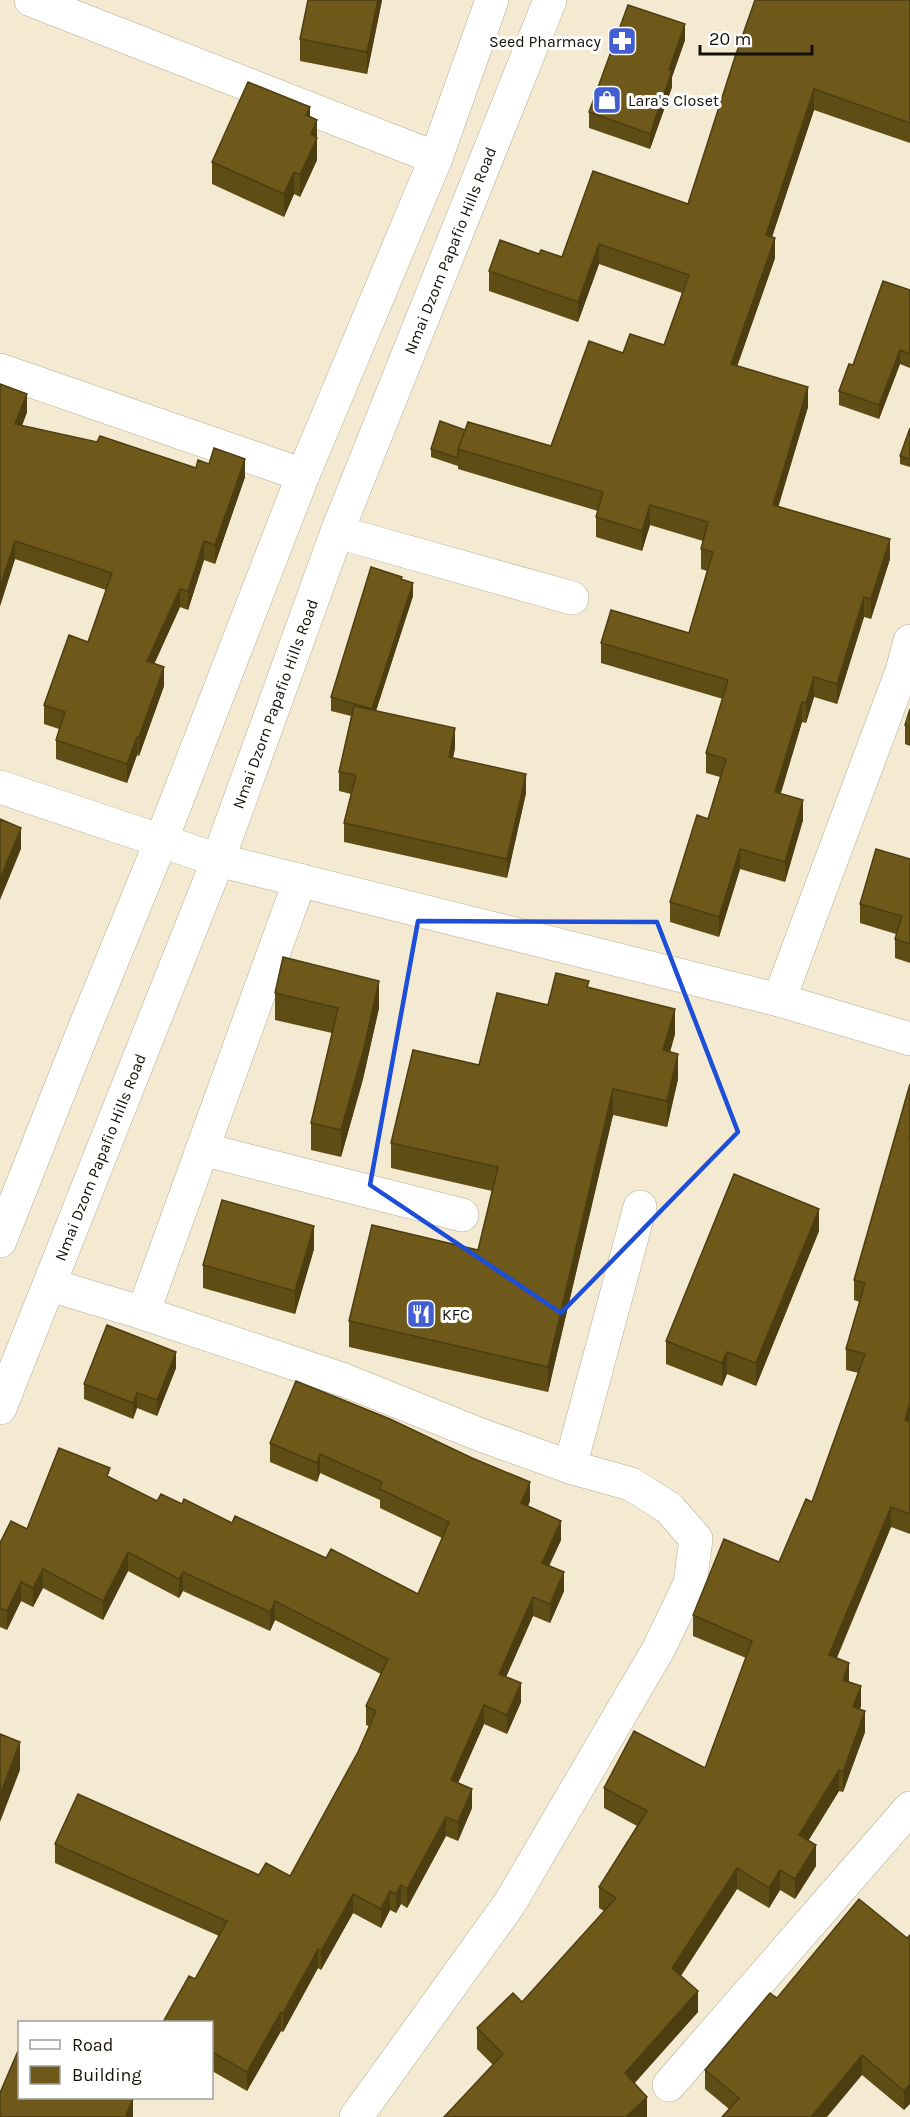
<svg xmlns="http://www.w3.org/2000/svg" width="910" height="2117" font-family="Karla,sans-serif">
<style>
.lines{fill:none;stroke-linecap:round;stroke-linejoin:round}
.minor-casing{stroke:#b4ab93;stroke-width:34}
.minor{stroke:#fff;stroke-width:33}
.wall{fill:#5f4d16}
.shaded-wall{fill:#4d3e12}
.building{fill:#6e591a;stroke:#4d3e12;stroke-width:1.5}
.marked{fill:none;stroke:#1d4ed8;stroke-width:4.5;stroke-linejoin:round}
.labels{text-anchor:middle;stroke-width:6;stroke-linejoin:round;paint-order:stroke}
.poi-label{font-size:16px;fill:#131007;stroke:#fff;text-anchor:start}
.street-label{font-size:16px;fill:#131007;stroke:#fff}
</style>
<rect width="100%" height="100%" fill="#f4ead1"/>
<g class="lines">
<g class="minor-casing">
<g id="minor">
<path d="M31,0l405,158"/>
<path d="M0,370l303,105"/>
<path d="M337,532l235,66"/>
<path d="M0,787l218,73 561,140 131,39"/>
<path d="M779,1000l123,-329 8,-30"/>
<path d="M202,1149l260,66"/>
<path d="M0,1241l76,-192 85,-208 142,-366 133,-317 56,-158"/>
<path d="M50,1285l93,28 201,67 137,55 89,32 61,17 38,24 27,31 -6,45 -32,66 -148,253 -154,214"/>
<path d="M143,1313l157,-433"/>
<path id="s1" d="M0,1408l218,-548 119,-328 213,-532"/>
<path d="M570,1467l70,-260"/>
<path d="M669,2085l241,-277"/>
</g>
</g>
<use href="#minor" class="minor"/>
</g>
<path class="wall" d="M308,0h74l-15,74 -67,-13v-22z
M910,0v143l-96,-33 -42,127 3,21 -38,108 71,41 -30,99 112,53 -19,60 -7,-2 -27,87 -23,-7 -8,26 -4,-1 -21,71 22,27 -18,62 -45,-13 -21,68 -49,-15v-20l38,-83 12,-42 -14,-4v-20l17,-54 -122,-36v-20l88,-10 18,-62 -6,-2v-20l2,-8 -53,-16 -8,26 -46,-14v-20l2,-6 -140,-42v-5v2l-27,-9v-8l34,-19 86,16 72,-93 41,-8 18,-52 -83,-29 -21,58 -89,-31v-20l50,-17 23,3 126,-53z
M685,40l-13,37v10l-22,62 -61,-21v-16z
M310,116l7,4v40l-17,37 -6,-3 -10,23 -72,-33v-22z
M910,290v78l-10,-4 -21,55 -40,-14v-14l14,-26z
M0,384l27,28 -5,14 174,42 49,9 -30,87 -11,-4 -16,50 -8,-3 -26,57 10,22 -25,70 -2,-1 -10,28 -71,-24v-19l3,-11 -15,-5v-19l44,-63 18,-52 -91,-31 -15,47z
M910,428v39l-10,-3v-8z
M402,579l11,17 -37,115 79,37 -2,10 73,35 -19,85 -163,-36v-19l7,-29 -12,-3v-19l12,-56 -20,-5v-14z
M910,709v37l-5,-2v-19z
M910,859v104l-15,-5v-19l1,-5 -36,-11v-19z
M589,987l86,47 -5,18 8,27 -11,48 -54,-12 -65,277 -199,-45v-26l129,-71 14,-59 -101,-23v-25l157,-138z
M275,993l104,15 -16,71 -22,78 -30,-7v-27l21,-90 -57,-13z
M910,1084v450l-19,-7 -54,131 24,48 -1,3 5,23 -22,60 -4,-1 -31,50 8,25 -21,33 -15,-9 -11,18 -32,-19 -56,87 17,36 -64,71 13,34 -179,-24 25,-28 -16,-16v-21l45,-26 82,-91 -5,-3v-21l38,-61 -33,-18v-20l101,-20 41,-110 -53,-22v-21l86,-53 33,-60 47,-129 -13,-3v-21l14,-47 -6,-2v-20z
M819,1231l-63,155 -29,-12 -5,12 -56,-22v-23z
M314,1249l-19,65 -92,-26v-23z
M176,1368l-19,48 -20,-8 -4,11 -49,-20v-15z
M270,1443l260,58 -2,5 33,34 -12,26 15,25 -14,32 -17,-7 -27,61 15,25 -14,32 -23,-10 -26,59 14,25 -14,33 -12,-5 -39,72 -6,-4 -5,9 -6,-3 -9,18 -28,-15 -32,57 -3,-2 -35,64 -2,-1 -34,60 -35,-20v-49l-17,-43 24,-43 -164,-73v-19l204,31 31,1 68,-124 11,-26 -3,-1v-19l15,-32 -106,-54 -5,11 -87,-40 -4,7 -51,-27 -25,49 -60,-32 -10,19 -12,-6 -14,29 -7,-3v-84l27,-14 83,-51 47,23 25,3 144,54 92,36 24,-56 -62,-30v-8l-60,-27 -3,9 -47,-20z
M907,1938l-3,172 -42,-35 -133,34 -24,-20v-19l72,-72z"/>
<path class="shaded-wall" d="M378,0h4l-15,74v-22z
M685,24v16l-13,37v10l-22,62v-15l19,-64z
M814,89v21l-48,145v-20z
M310,107v22l-4,-14z
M317,120v40l-17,37v-22l11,-41z
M294,172v22l-10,23v-23z
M775,238v20l-44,126v-20z
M599,244v20l-21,58v-20z
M900,350v14l-21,55v-14z
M808,387v20l-35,118v-20z
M27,394v18l-12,31v-19z
M245,459v18l-30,87v-19z
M650,505v20l-8,26v-20z
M890,539v20l-19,60v-20z
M15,541v18l-15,47v-19z
M204,541v19l-16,50v-19z
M413,583v13l-41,127v-14z
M180,589v18l-33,73v-19z
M864,597v20l-27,87v-20z
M164,667v19l-25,70v-19z
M814,677v20l-8,26v-20z
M802,702v20l-27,90v-20z
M455,728v20l-6,28v-19z
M137,737v18l-10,28v-19z
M526,774v19l-19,85v-19z
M803,800v20l-18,62v-20z
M21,828v21l-21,51v-21z
M740,849v20l-21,68v-20z
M379,981v27l-16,71 -22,78v-27z
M675,1009v25l-12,42v-26z
M678,1054v25l-11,48v-26z
M613,1089v26l-65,277v-25z
M819,1209v22l-63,155v-23z
M314,1226v23l-19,65v-23z
M176,1352v16l-19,48v-16z
M727,1352v22l-5,12v-23z
M137,1393v15l-4,11v-16z
M910,1402v20l-5,-2z
M320,1454v19l-3,9v-19z
M530,1482v19l-9,21v-19z
M891,1507v20l-62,148v-20z
M561,1521v19l-19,41v-18z
M128,1552v19l-25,49v-19z
M43,1569v19l-10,19v-19z
M183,1572v19l-4,7v-19z
M564,1572v19l-14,32v-19z
M21,1582v19l-14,29v-19z
M533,1597v19l-34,77v-19z
M275,1601v19l-5,11v-19z
M849,1663v20l-6,-3z
M521,1683v19l-14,32v-19z
M861,1686v20l-8,21v-20z
M484,1705v19l-33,75v-19z
M865,1711v21l-22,60v-20z
M20,1742v28l-20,52v-27z
M839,1770v21l-40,65v-21z
M472,1789v19l-14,33v-19z
M446,1817v19l-39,72v-19z
M816,1845v21l-21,33v-20z
M737,1868v21l-65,100v-21z
M780,1870v20l-11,18v-20z
M401,1885v19l-5,9v-19z
M390,1891v19l-9,18v-19z
M353,1894v19l-32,57v-19z
M318,1949v19l-35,64v-19z
M698,1991v21l-73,82v-21z
M281,2012v19l-34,60v-19z
M862,2055v20l-35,42h-16z
M910,2084v20l-6,6v-19z
M647,2097v20h-21z
M133,2099v18h-7v-2z"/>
<path class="building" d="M308,0h70l-11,52 -67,-13z
M755,0h155v123l-96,-34 -48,146 9,3 -44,126 77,23 -35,118 117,34 -19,60 -7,-2 -27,87 -23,-7 -8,26 -4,-1 -27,90 28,8 -18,62 -45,-13 -21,68 -49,-15 27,-87 11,4 18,-60 -20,-6 22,-73 -127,-37 10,-33 78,23 24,-81 -12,-3 7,-27 -58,-17 -8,26 -46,-14 7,-25 -145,-43 10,-27 83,24 38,-105 34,12 7,-19 34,11 25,-70 -90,-31 -21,58 -89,-31 11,-31 39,14 2,-4 21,7 31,-86 95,33 47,-147z
M628,5l57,19 -16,46 3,1 -22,63 -61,-22z
M248,82l62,25 -4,8 11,5 -6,14 6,4 -17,37 -6,-3 -10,22 -72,-32z
M883,281l27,9v64l-10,-4 -21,55 -40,-14 10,-27 4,1z
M0,384l27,10 -12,30 82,18 3,-6 96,32 2,-8 11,4 5,-16 31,11 -30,86 -11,-4 -16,50 -8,-2 -33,72 17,6 -25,70h-2l-10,27 -71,-24 9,-28 -21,-7 25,-70 19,7 24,-69 -97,-32 -15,46z
M440,421l25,9 -7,19v9l-27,-9z
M910,428v31l-10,-3z
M371,567l31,10 -1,2 12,4 -41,126 -41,-12z
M354,706l101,22 -6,29 77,17 -19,85 -163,-36 12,-48 -17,-3z
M910,709v18l-5,-2z
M0,819l21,9 -21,51z
M876,849l34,10v85l-15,-5 7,-23 -42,-12z
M283,957l96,24 -16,71 -22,78 -30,-7 27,-115 -63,-15z
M556,973l33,8 -2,6 88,22 -12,41 15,4 -11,47 -54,-12 -65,278 -199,-46 23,-96 106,25 20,-83 -107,-24 22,-93 66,15 18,-72 51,12z
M910,1084v52l-1,1h1v265l-5,18 5,2v92l-19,-7 -62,148 20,8 -6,17 18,6 -8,21 12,4 -22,61 -4,-2 -40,65 17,10 -21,34 -15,-9 -11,18 -32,-20 -65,100 26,23 -73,82 22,24 -21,20h-182l59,-63 -26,-26 36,-35 9,9 94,-104 -17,-11 48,-76 -43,-23 30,-57 71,37 47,-127 -59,-26 31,-76 55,23 27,-63 6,3 53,-148 -19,-5 19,-66 -11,-3z
M734,1174l85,35 -63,154 -29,-11 -5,11 -56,-22z
M222,1200l92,26 -19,65 -92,-26z
M107,1325l69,27 -19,48 -20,-7 -4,10 -49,-19z
M296,1381l94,38 82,39 58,24 -9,21 40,18 -19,42 22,9 -14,32 -17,-7 -34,77 22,9 -14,32 -23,-10 -33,75 21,9 -14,33 -12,-5 -39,72 -6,-4 -5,9 -6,-3 -9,18 -28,-15 -32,57 -3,-2 -35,64 -2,-1 -34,60 -35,-20v-30h-49l26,-46 6,3 32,-58 -172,-77 23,-50 181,81 7,-12 24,13 68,-124 18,-41 -10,-5 22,-47 -113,-58 -5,11 -87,-40 -4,7 -51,-27 -25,49 -60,-32 -10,19 -12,-6 -14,29 -7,-3v-65l11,-22 16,8 32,-81 51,20 -3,8 50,25 4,-7 21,10 2,-5 48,24 3,-7 91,42 5,-9 87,45 31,-72 -69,-33 2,-7 -62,-28 -3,9 -47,-20z
M0,1734l20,8 -20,53z
M859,1899l48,39 3,-3v149l-6,7 -42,-36 -51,62h-89l17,-19 -34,-28 65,-77 7,5z
M18,2051h2v46h109l4,2 -7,16 5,2h-131v-24z"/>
<path class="marked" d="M418,921l239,1 81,210 -177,181 -191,-128z"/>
<defs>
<g id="pharmacy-square" transform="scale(1.5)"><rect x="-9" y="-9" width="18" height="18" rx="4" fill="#435ed1" stroke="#fff"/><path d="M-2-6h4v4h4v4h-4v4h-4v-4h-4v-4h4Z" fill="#fff"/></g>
<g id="shop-square" transform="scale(1.5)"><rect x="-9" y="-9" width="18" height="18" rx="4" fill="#435ed1" stroke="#fff"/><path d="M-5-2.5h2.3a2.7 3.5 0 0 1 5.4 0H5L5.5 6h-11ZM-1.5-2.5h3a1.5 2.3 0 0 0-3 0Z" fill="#fff"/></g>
<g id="restaurant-square" transform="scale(1.5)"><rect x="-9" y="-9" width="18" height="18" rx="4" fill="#435ed1" stroke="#fff"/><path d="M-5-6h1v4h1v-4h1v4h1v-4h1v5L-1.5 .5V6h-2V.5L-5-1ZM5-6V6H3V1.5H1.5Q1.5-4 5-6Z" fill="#fff"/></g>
</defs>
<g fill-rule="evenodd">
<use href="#pharmacy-square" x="622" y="41"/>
<use href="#shop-square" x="607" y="100"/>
<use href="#restaurant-square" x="421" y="1314"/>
</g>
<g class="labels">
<g class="poi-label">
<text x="601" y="47" text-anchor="end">Seed Pharmacy</text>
<text x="628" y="106">Lara's Closet</text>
<text x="442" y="1320">KFC</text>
</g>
<g class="street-label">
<text dy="6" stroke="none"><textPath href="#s1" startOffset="1242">Nmai Dzorn Papafio Hills Road</textPath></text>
<text dy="6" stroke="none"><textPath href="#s1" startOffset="756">Nmai Dzorn Papafio Hills Road</textPath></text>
<text dy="6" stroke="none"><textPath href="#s1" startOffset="270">Nmai Dzorn Papafio Hills Road</textPath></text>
</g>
</g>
<rect x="18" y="2021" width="195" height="78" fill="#ffffff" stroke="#a19f9c" stroke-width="1.5"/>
<rect x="30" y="2040" width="30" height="9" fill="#ffffff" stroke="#a19f9c" stroke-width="1.5"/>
<text x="72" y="2051" font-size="18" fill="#131007">Road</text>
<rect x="30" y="2066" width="30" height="18" fill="#6e591a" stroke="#a19f9c" stroke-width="1.5"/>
<text x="72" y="2081" font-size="18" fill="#131007">Building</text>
<path d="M700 45v9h112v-9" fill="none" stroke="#131007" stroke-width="3"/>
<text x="709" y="45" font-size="18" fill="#131007" stroke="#ffffff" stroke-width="4.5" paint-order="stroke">20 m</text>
</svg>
